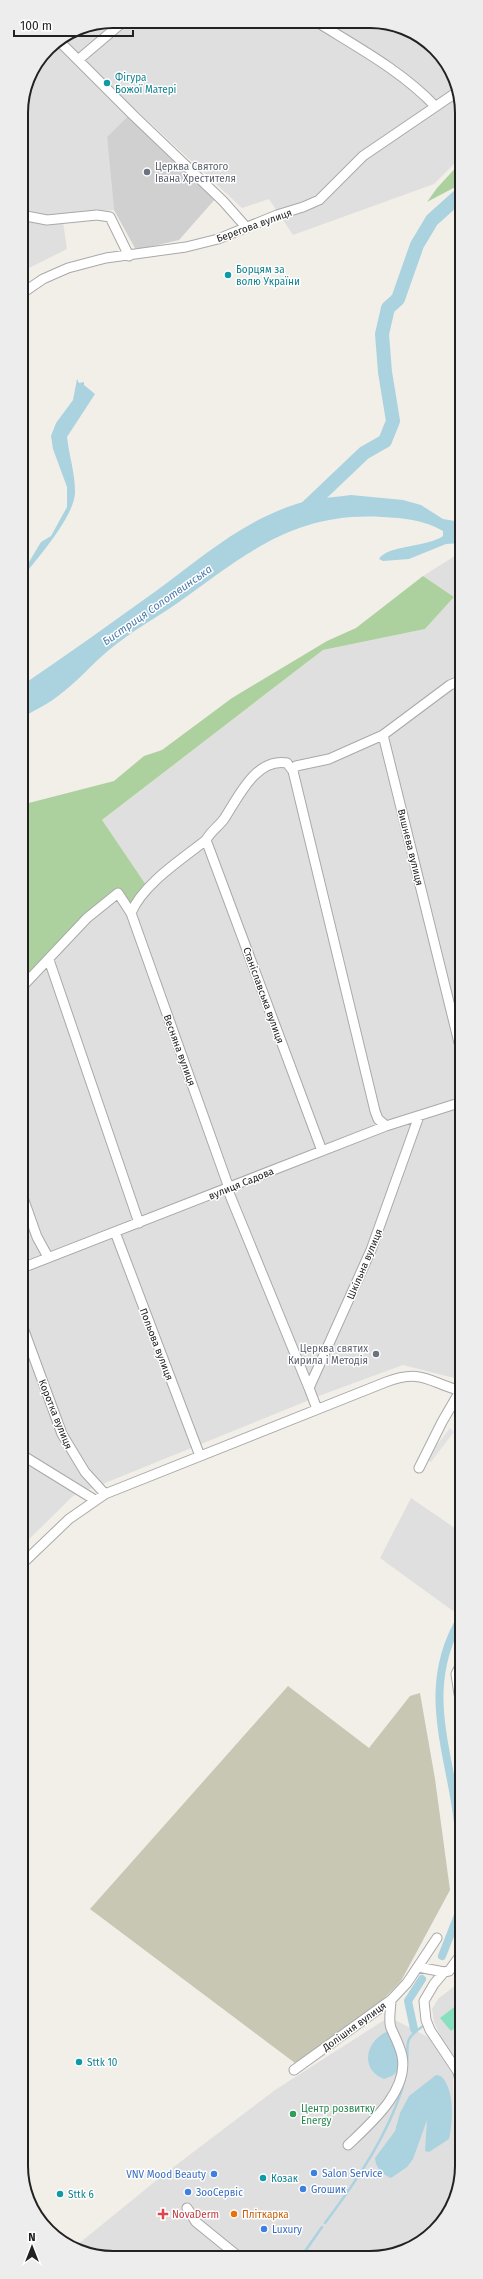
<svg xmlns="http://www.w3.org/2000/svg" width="483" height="2279" font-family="'Fira Sans',sans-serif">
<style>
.residential{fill:#e0dfdf}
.religious{fill:#d0d0d0}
.construction{fill:#c7c7b4}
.forest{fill:#add19e}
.pitch{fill:#88e0be}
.parking{fill:#e2e2e2}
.water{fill:#aad3df}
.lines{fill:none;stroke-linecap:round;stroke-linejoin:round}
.stream{stroke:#aad3df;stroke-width:2.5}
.canal{stroke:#aad3df;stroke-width:8}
.river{stroke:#aad3df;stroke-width:14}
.street-casing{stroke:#a9a9a9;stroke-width:11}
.street{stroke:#fff;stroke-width:9}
.culture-dot{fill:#0f9aa8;stroke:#fff;stroke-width:1.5}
.worship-dot{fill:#6b7280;stroke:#fff;stroke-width:1.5}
.leisure-dot{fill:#2e9e5b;stroke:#fff;stroke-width:1.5}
.shop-dot{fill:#3f7fe0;stroke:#fff;stroke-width:1.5}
.health-dot{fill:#e0444e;stroke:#fff;stroke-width:1.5}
.food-dot{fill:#e8710a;stroke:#fff;stroke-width:1.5}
.labels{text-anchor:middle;stroke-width:3;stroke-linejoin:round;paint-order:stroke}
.culture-label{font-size:10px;fill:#0d838f;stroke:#fff;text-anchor:start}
.worship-label{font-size:10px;fill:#5b616d;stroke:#fff;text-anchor:start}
.street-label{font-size:10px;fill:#222;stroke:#fff}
.leisure-label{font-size:10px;fill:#27864d;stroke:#fff;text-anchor:start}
.shop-label{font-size:10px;fill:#366cbe;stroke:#fff;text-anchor:start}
.health-label{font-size:10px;fill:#be3a42;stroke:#fff;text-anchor:start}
.food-label{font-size:10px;fill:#c56008;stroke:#fff;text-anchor:start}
.water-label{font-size:11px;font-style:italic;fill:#4a7aab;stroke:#fff}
.rim{fill:none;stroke:#222;stroke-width:2}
</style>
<rect width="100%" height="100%" fill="#f2efe9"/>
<path class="residential" d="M113,21l275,2 51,29 22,50v55l-27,27 -141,51 -24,-36 -27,9 -107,-99 -28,28 7,73 -52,5 5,34 -46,23v-164l9,-35 18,-25 30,-20z
M461,552l1,828 -59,-15 -79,29 -251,102 -51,50 -1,-558 80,-167 222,-171 102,-21 29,-32 -31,-21z
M411,1498l51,35v66l-9,12 -73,-53z
M462,1980v89l-22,-34 -6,-13 -2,-13 6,-10z
M389,2017l39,20 25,38 1,64 8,32 -7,30 -20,30 -54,26 -286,-1 -18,-11 86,-70 112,-85z"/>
<path class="religious" d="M128,116l88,82 -37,42 -43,10 -22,-40 -7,-73z"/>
<path class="construction" d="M288,1686l81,62 41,-52 10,-3 15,86 15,111 -49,91 -24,25 -82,57 -205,-154z"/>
<path class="forest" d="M461,162v22l-34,18 10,-14z
M423,576l31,21 -29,32 -102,21 -221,170 46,68 -17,25 -13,-20 -97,95v-183l93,-24 30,-25 18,-6 70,-52 95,-57 29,-13z"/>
<path class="pitch" d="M462,2001v22l-11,8 -11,-13z"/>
<path class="parking" d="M450,1428l4,4 -23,30 -5,-3z"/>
<path class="water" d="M77,379l2,4 5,-1v3l11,9 -28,43c2,18 8,36 8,54 1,24 -39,69 -54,88v-9l8,-8 12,-20 10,-6 16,-29v-20l-14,-38 -2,-13 5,-13 17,-23z
M351,495l52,5 18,5 22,14 18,3v21l-15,1 -37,15 -26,2 -4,-2c8,-14 49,-12 64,-23v-5c-19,-11 -39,-13 -61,-14 -88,-5 -136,37 -203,85 -23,16 -49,30 -70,48 -17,14 -33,33 -51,46 -11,9 -25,15 -37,22v-32c46,-31 90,-63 135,-95 46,-34 90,-73 147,-89 16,-4 32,-5 48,-7z
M386,2032l10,6 4,31 -8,7 -8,3c-24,-9 -19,-37 2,-47z
M436,2075l5,1c14,14 12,44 8,63l-20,13 -4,-1 2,-31 -14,39 -6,8 -16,11c-8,-3 -16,-11 -16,-20l20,-27 5,-18 9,-17z"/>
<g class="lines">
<path class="stream" d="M458,1974l4,-3
M407,2064c2,-22 -5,-23 16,-38
M325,2223c26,-35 51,-70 68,-110 5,-13 11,-24 12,-38
M301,2257l21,-30"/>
<path class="canal" d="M462,1616c-37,62 -20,114 -8,180 3,17 5,36 8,54
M442,1956l20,-51
M414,2029l-6,-28 14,-22"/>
<path class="river" d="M302,512l62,-59 21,-12 8,-20 -8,-49 -3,-38 6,-26 10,-9 19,-54 15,-25 29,-26"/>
<g class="street-casing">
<path id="street" d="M317,22c40,25 85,49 118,84
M59,41l74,74 90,86 23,26
M78,60l46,-39
M21,215l26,5 50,-5 13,2 19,39
M21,294l22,-15 25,-11 38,-10 80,-11 32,-8 59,-24 26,-8 16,-7 44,-44 94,-64
M383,735l67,-50 7,-3 4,1
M293,771l3,-5 33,-7 54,-24 79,320
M206,840l116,311
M131,913l98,275
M49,960l90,263
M21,988l66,-70 31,-25 13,20c12,-29 50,-53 75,-73 5,-9 12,-13 18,-21 14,-21 32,-62 63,-56l6,8 82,340 3,8 8,7
M227,1188l82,200
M21,1192l16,45 11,20
M115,1232l85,224
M22,1268l364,-142 76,-24
M22,1325l40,109 23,38 20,22
M317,1409l-8,-21 62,-138 48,-134
M22,1455l73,45
M419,1468l23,-46 18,-31 2,1
M22,1564l47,-45 36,-25 281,-112c37,-14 43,1 76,9
M462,1662l-6,12 3,20 3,2
M462,1953l-13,18 -5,1 -10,12 -10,17 2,19 4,10 28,42 4,17
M418,1967l26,5
M462,1989v2
M294,2070l97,-70 16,-17 30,-45
M348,2145c22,-21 61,-54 54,-89 -2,-10 -7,-19 -11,-28 -3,-8 0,-20 0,-28
M187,2208l9,14 43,35"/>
</g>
<use href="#street" class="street"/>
</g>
<g class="culture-dot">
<circle cx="107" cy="83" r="4"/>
<circle cx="228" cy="275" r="4"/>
<circle cx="79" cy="2062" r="4"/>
<circle cx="263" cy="2178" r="4"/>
<circle cx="60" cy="2194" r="4"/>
</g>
<g class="worship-dot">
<circle cx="147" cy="172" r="4"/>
<circle cx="376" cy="1354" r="4"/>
</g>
<circle class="leisure-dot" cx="293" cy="2114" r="4"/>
<g class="shop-dot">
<circle cx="314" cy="2173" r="4"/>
<circle cx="214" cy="2174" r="4"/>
<circle cx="303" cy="2189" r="4"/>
<circle cx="188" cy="2192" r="4"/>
<circle cx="264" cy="2229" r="4"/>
</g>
<path class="health-dot" d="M161 2208h4v4h4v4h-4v4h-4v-4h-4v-4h4z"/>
<circle class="food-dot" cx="234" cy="2214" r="4"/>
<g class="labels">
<g class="culture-label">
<text x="115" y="81">Фігура<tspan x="115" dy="12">Божої Матері</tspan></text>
<text x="236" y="273">Борцям за<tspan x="236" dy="12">волю України</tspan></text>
<text x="87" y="2066">Sttk 10</text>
<text x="271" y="2182">Козак</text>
<text x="68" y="2198">Sttk 6</text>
</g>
<g class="worship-label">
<text x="155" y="170">Церква Святого<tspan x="155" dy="12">Івана Хрестителя</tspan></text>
<text x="368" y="1352" text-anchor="end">Церква святих<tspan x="368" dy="12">Кирила і Методія</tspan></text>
</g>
<g class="street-label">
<text transform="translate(254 225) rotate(-20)" y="4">Берегова вулиця</text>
<text transform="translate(411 847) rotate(76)" y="4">Вишнева вулиця</text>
<text transform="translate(264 995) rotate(70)" y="4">Станіславська вулиця</text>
<text transform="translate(180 1050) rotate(70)" y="4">Весняна вулиця</text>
<text transform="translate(241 1183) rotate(-22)" y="4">вулиця Садова</text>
<text transform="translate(364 1264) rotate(-67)" y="4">Шкільна вулиця</text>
<text transform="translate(157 1344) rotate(69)" y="4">Польова вулиця</text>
<text transform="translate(56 1414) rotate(68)" y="4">Коротка вулиця</text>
<text transform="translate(354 2026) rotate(-36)" y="4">Долішня вулиця</text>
</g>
<g class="leisure-label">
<text x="301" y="2112">Центр розвитку<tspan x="301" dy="12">Energy</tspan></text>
</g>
<g class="shop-label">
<text x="322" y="2177">Salon Service</text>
<text x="206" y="2178" text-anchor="end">VNV Mood Beauty</text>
<text x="311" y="2193">Groшик</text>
<text x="196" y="2196">ЗооСервіс</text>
<text x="272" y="2233">Luxury</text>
</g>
<g class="health-label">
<text x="172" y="2218">NovaDerm</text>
</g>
<g class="food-label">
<text x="242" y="2218">Пліткарка</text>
</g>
<g class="water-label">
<text transform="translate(157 605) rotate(-35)" y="4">Бистриця Солотвинська</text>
</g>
</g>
<path d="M0 0H483V2279H0ZM113 28H370A85 85 0 0 1 455 113V2166A85 85 0 0 1 370 2251H113A85 85 0 0 1 28 2166V113A85 85 0 0 1 113 28Z" fill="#ededed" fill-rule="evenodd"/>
<path class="rim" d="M113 28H370A85 85 0 0 1 455 113V2166A85 85 0 0 1 370 2251H113A85 85 0 0 1 28 2166V113A85 85 0 0 1 113 28Z"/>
<g transform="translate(32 2247)" stroke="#ffffff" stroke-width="3" paint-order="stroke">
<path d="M0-3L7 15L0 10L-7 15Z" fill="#222222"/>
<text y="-6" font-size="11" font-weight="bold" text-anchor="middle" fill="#222222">N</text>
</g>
<path d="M14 30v6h119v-6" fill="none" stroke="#222222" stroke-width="2"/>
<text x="20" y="30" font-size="12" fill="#222222" stroke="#ffffff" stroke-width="3" paint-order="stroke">100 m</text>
</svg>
